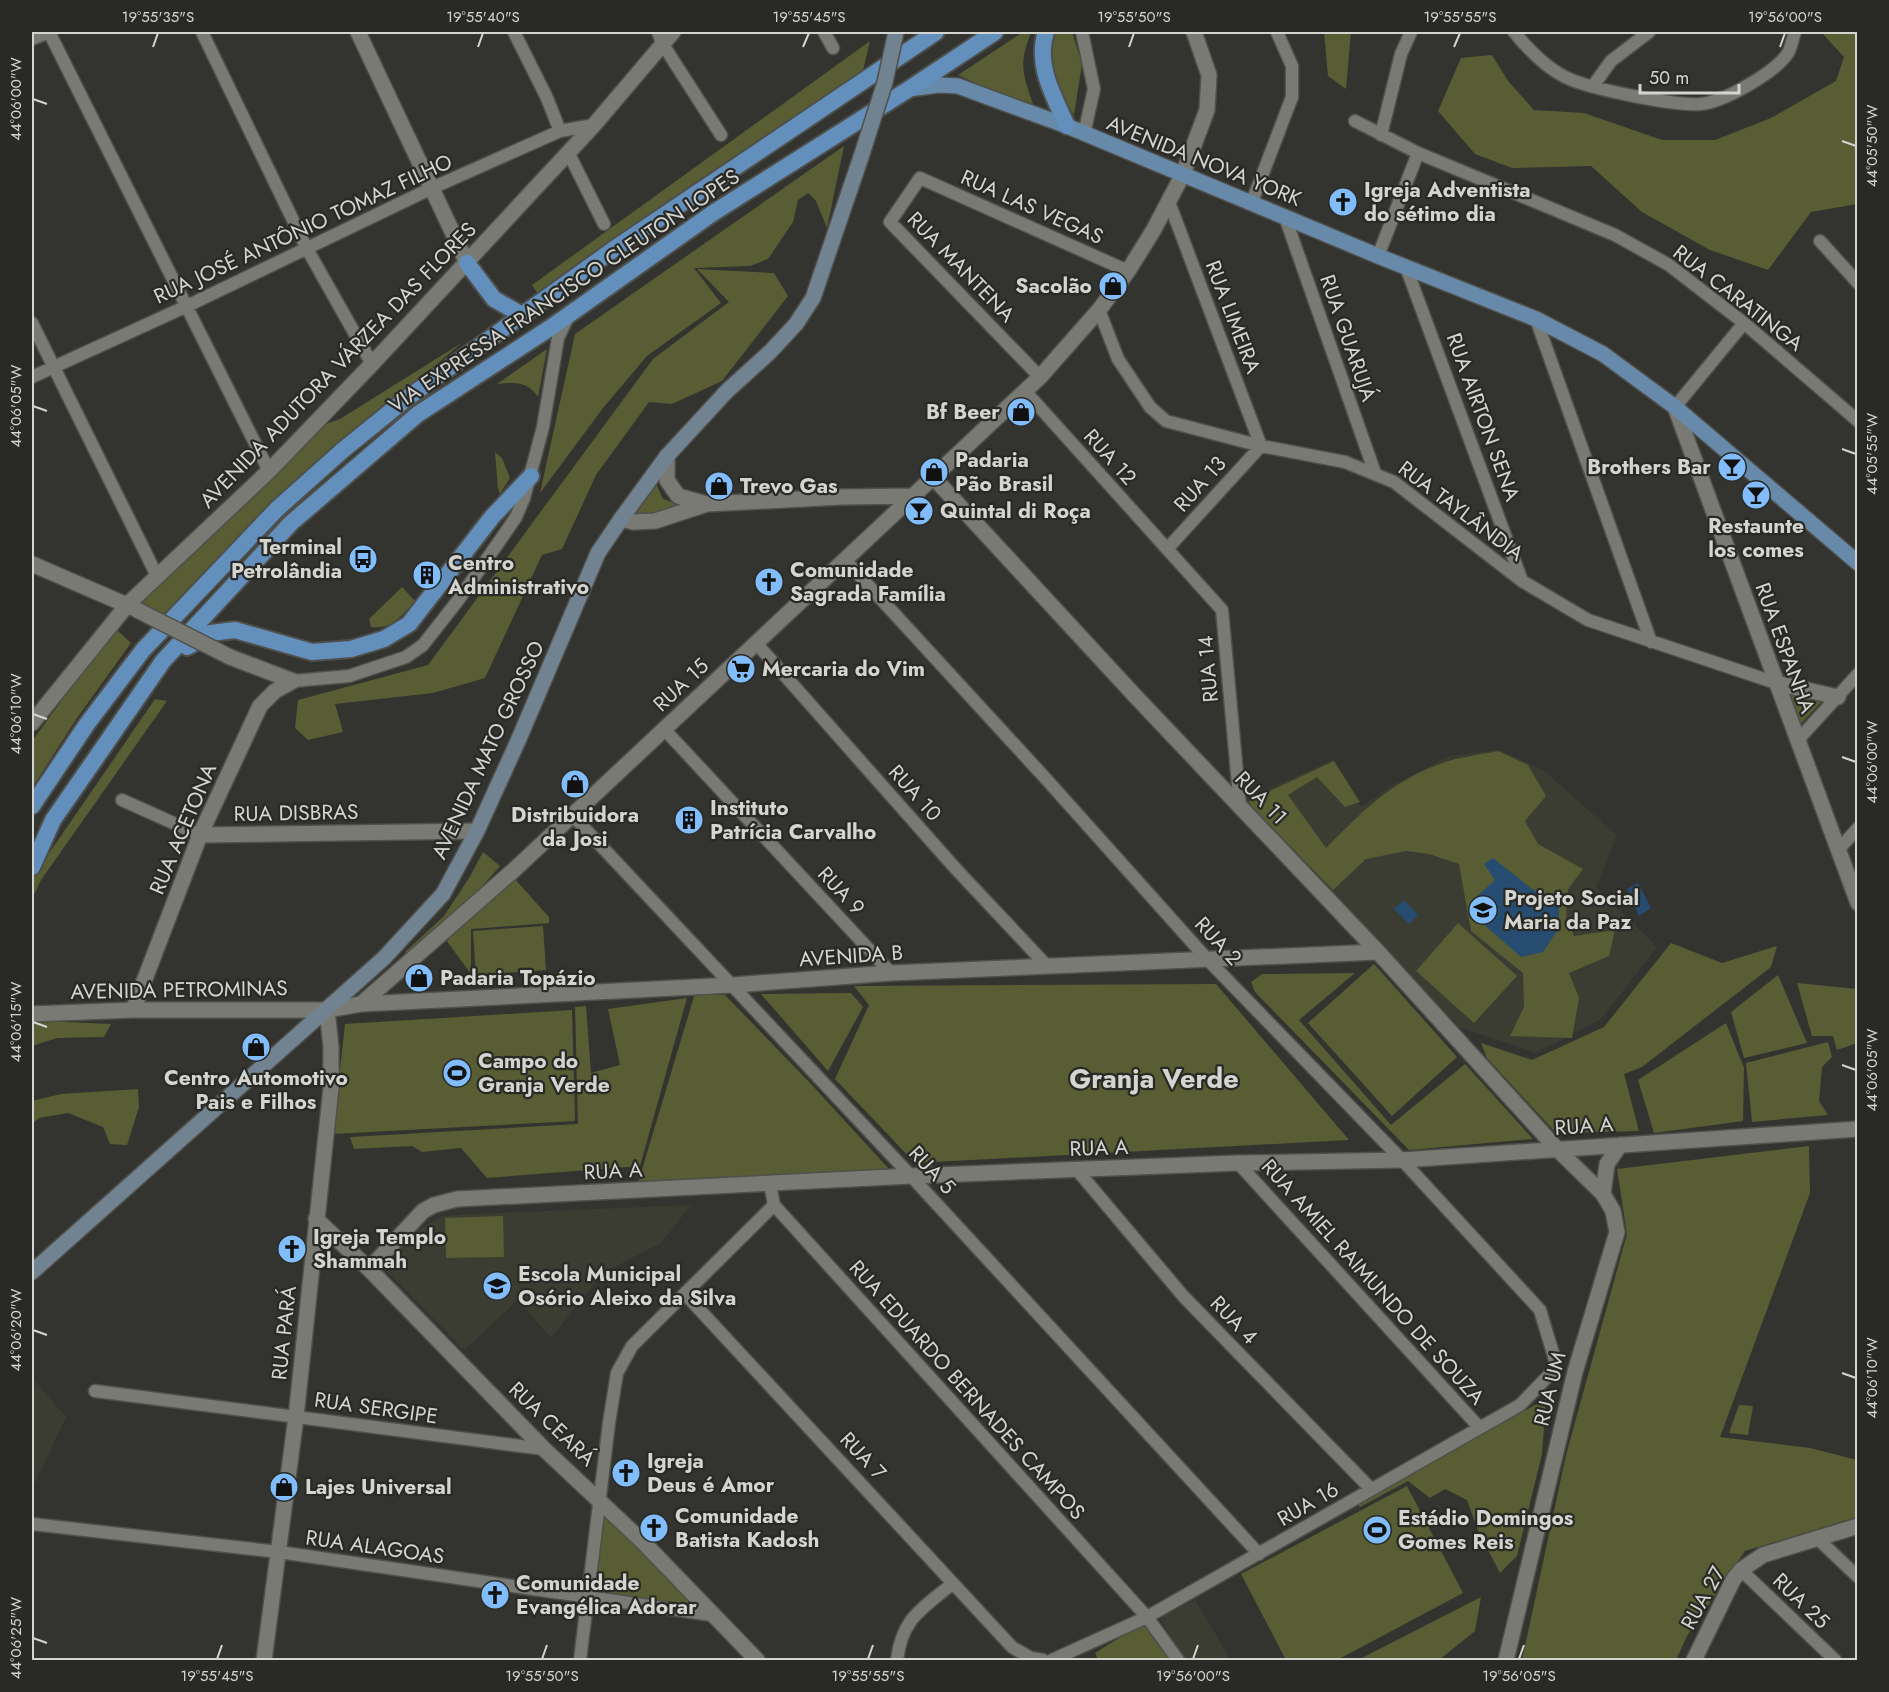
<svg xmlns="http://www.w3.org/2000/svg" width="1889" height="1692" font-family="Jost,sans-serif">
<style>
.built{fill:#3b3d32}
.green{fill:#595d33}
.water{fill:#274c71}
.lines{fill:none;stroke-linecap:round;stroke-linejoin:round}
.minor-casing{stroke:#4f4f4b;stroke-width:15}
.tertiary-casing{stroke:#4f4f4b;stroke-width:18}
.secondary-casing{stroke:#4f4f4b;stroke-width:18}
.primary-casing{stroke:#4f4f4b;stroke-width:18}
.trunk-casing{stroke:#4f4f4b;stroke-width:20}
.minor{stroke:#7a7a75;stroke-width:12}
.tertiary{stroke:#7a7a75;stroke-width:15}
.secondary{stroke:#718290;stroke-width:15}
.primary{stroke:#688aaa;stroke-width:15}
.trunk{stroke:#628fbc;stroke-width:16}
.tertiary-bridge-casing{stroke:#4f4f4b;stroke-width:18;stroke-linecap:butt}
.secondary-bridge-casing{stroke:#4f4f4b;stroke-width:18;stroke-linecap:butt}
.tertiary-bridge{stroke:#7a7a75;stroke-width:15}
.secondary-bridge{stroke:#718290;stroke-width:15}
.ticks{fill:none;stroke:#d4d4d1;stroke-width:2}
.labels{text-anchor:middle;stroke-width:4.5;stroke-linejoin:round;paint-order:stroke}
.street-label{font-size:21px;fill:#d4d4d1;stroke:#292a25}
.poi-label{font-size:21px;font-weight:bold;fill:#d4d4d1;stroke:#292a25;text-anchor:start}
.district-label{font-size:27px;font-weight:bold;fill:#d4d4d1;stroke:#292a25}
.neatline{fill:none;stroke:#d4d4d1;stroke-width:2}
.ticks-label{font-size:15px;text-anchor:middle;fill:#d4d4d1}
</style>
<rect width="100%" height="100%" fill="#33342f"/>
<path class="built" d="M1500,750l43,20 74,65 -21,52 61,60 -56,72 -65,34 -77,-26 -216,-226 89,-41 29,47 27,-19 61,-32z
M691,1205l-30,38 -58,30 -52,65 -33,-38 -54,50 -81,-83 36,-38 21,-12 11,-2z
M32,1378l34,39 -34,72z
M1195,1600l36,60h-49l-22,-43z"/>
<path class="green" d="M1023,32h8c-12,32 -9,40 2,72l-34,-10 -41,-19z
M1054,32h18l10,32 -8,51 -22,-33 -1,-44z
M1324,32h27l-5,57 -18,-13z
M1823,32h34v172l-46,8 -43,58 -58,-20 -68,-38 -51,-46 -79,2 -37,-14 -37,-43 23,-53 31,-3 16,26 26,29 50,3 78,27h53l56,-22 65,-37 8,-24 -22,-24z
M870,41l-8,34 -324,219 -6,-9z
M844,146l-17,82 -11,-27 -8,-8 -10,7 -5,22 -25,37 -18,7 -56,2 27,35 -74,53 -44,52 -63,85 35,-159z
M697,269l77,4 14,23 -66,85 -50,23 -23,-2 -53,73 -34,74 -20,6 -57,123 -52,15 -98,11 8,28 -35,8 -13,-12 3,-28 130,-35 225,-306 76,-57z
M463,342l-94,79 -203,195 -31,-14 188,-177 17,-6z
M547,349l-9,48c-10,-16 -24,-15 -41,-13z
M495,452l7,6 8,20 -10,16 -2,-5z
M654,479l9,20 22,8 -42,10 -10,-8z
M402,587l13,14c-13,14 -23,29 -44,26l-2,-8z
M115,628l16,15 -54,75 -45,70v-47z
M1784,691l39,9 -25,27z
M155,699l12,2 -126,179 -9,19v-21z
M1498,751l30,14 18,31 -21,25 13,23 45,25 -15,20 -2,29 8,18 41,-6 -6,26 -40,17 10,25 -7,40 -62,-2 14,-29 -1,-34 -52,-42 -12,-67 -30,-10 -23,-3 -40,8 -33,31 -83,-85 -1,-4 85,-40 26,41 -15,5 -28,-30 -29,18 38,53c36,-36 64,-66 114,-84 18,-7 39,-9 58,-13z
M483,852l17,14 -27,31 -65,60 -3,-5 39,-36 25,-38z
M514,878l35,39v6l-78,6v45l-28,-38z
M1458,923l59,53 -43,47 -58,-52z
M543,926l3,44 -70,5 -3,-44z
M1671,943l51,20 55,-17 -6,21 -129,100 -18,7 15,57 -83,2 -69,-75 -6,-15 51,17 72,-33z
M1374,964l83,93 -65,59 -84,-93z
M1355,973l-56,47 92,105 74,-61 68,75 -124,11 -154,-158 -4,-10 11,-8z
M1778,975l29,68 -63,15 -13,-46z
M1797,983l60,6v54l-20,7 -4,-14h-21z
M1216,984l133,156 -434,23 -80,-84 34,-74 -15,-19z
M695,993l30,2 87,90 77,84 -251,14z
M851,993l12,14 -35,64 -67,-77z
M687,998l-47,168 -153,12 -26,-30 -39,4 -10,-6 -58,3 -4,-12 228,-13 -3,-117 11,-1 5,67 29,-8 -12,-56z
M572,1010l3,111 -242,13 12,-110z
M42,1021l69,3 -7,13 -47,1 -25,8v-22z
M1726,1023l18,45 -1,53 -89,12 -16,-53z
M1828,1042l4,15 -10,10 -3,34 9,14 -76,7 -6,-59z
M138,1089l1,18 -12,38 -17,-1 -7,-17 -35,-14 -29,5 -7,6v-23l29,-7z
M1809,1146l1,47 -90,244 90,11 47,12v57l-112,34 -58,85 -11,24h-154l44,-205 61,-221 -10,-65z
M503,1216l1,41 -58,1 -1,-40z
M1546,1399l-4,55 -25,102 -17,17 -21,-40 -12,-33 -22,-11 -15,9 -22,-17 -48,26 -3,-4z
M1739,1405l14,1 -5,29 -19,-2z
M1407,1486l56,107 -126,67h-51l-45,-86z
M600,1500l112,115 -125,-17z
M1481,1597l-6,34 -36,29h-81z
M1146,1621l29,39h-77l-3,-7z"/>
<path class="water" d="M1493,858l39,31 27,18v21l-16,24 -22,5 -48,-42 1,-16 21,-19 -11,-16z
M1638,883l13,25 -12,8 -12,-27z
M1404,900l14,15 -9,9 -15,-15z"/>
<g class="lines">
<g class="minor-casing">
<path id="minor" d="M202,32l104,215 66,117
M514,32l33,66 13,33
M658,32l4,11 59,92
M824,32l9,16
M1082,32l12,57 -10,45
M1514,32c14,17 31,35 51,45 24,12 110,29 136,27 22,-2 74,-31 87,-51 3,-5 5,-15 7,-21
M32,39l17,-7 220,439
M1593,86l18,-25 38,-29
M1355,121l63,32 197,82 54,30 75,58 114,98
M1381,135l20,-81 10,-22
M568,152l36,72
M1169,202l92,244
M1252,202l40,-105v-31l-15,-34
M1285,217l90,256
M1820,241l38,42
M1378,256l40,-103
M1406,267l116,314
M1099,310l19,49 32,48 16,14 95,25 84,16 49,20 128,99 66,39 188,63
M1536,319l115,323
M32,323l125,253
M32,377l155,-71 245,-118 128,-57 34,-6
M1040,377l-150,-155 30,-44 208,93
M1025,391l197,219 18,196
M1675,407l69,-84
M1167,549l94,-103
M845,560l202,220 161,180 194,200 138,150 15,50 -2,11 -33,34 -373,212 -95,43
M756,643l199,225 93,99
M293,681l56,-5 57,-19 17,-12 36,-46 44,-63 13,-19 8,-19 19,-71 15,-89 10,-21
M664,729l227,244
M1797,741l61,-67
M122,800l78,35
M572,815l339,361 348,378
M1838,850l20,-22
M1238,1163l241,264
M1077,1170l107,127 187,192
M770,1184l4,21 373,412 31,43
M685,1294l327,353 19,11 12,2
M95,1391l449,58
M32,1524l247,28 433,63
M1818,1539l40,38
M1741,1570l94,90
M580,1660l29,-237 8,-50 15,-27 142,-141
M897,1660c5,-42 25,-51 55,-76"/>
</g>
<g class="tertiary-casing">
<path id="tertiary" d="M358,32l109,231
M1675,407l183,496
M667,456v24l11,16 29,8
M933,477l204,221 241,254 179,197 46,45 10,17 4,21 -42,140 -69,288
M621,519l12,3 22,-1 52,-17 134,-7 72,-1
M32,564l104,45
M230,657l63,24
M1776,683l62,14
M32,723l96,-119 141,-133 103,-107 222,-239 79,-93
M200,835l277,-4
M361,1004l153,-134 526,-493 59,-67 29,-39 25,-40 30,-57 24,-64 2,-35 -15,-43
M133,1010l67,-175 60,-129 15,-15 18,-10
M32,1014l101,-4h194l34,-6 372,-19 158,-12 487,-21
M1603,1194l4,-30 13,-19
M316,1219l53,50 175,180 98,92 115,119
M369,1269l54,-58 11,-6 23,-6 454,-23 327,-13 164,-3 456,-31
M264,1660l32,-243 35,-329v-41l-4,-37
M1694,1660l39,-80 8,-10 22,-15 95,-29"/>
</g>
<g class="secondary-casing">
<path id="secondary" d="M32,1272l352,-314 59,-64 34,-63 41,-90 80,-188 23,-34 46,-63 60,-65 43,-39 26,-28 17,-26 48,-141"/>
</g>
<g class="primary-casing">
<path id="primary" d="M909,89l30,-4 19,1 46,17 63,23 311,130 158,63 67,35 72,53 183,156"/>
</g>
<g class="trunk-casing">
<path id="trunk" d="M1046,32c-11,33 8,64 21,94
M467,263l27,36 28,16
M187,647l24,-14 24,-3 77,22 39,-3 33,-10 25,-15 83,-107 39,-41
M32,806l55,-82 56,-74 134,-141 66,-59 63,-51 208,-150 322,-217
M32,867l21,-47 110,-159 128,-138 127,-109 132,-86 163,-115 196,-124 86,-57"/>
</g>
<use href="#minor" class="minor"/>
<use href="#tertiary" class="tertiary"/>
<use href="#secondary" class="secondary"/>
<use href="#primary" class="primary"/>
<use href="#trunk" class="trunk"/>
<g class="tertiary-bridge-casing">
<path id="tertiary-bridge" d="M137,610l93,47"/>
</g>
<g class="secondary-bridge-casing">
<path id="secondary-bridge" d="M861,157l24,-75 11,-50"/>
</g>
<use href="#tertiary-bridge" class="tertiary-bridge"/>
<use href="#secondary-bridge" class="secondary-bridge"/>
</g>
<path class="ticks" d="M153,47l5,-14M478,47l5,-14M803,47l6,-14M1129,47l5,-14M1454,47l6,-14M1780,47l5,-14M33,99l14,5M1842,141l14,5M33,406l14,5M1842,449l14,5M33,714l14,5M1842,757l14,5M33,1022l14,5M1842,1065l14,5M33,1330l14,5M1842,1373l14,5M33,1638l14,5M217,1659l5,-14M542,1659l5,-14M868,1659l5,-14M1193,1659l5,-14M1519,1659l5,-14"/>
<defs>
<g id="church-disc" transform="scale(1.5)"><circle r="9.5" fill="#81bdfa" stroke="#292a25"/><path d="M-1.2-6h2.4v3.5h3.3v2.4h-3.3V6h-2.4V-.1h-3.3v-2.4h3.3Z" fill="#111"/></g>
<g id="shop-disc" transform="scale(1.5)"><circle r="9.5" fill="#81bdfa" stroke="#292a25"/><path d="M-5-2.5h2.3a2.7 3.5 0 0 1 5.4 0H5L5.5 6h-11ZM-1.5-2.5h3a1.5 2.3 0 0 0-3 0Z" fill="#111"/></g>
<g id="bar-disc" transform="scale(1.5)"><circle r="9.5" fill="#81bdfa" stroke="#292a25"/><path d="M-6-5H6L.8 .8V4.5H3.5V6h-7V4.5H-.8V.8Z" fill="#111"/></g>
<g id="bus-disc" transform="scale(1.5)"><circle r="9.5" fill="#81bdfa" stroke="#292a25"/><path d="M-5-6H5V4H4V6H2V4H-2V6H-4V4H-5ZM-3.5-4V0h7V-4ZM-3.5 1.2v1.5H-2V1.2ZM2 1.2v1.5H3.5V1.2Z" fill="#111"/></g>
<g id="building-disc" transform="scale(1.5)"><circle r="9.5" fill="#81bdfa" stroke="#292a25"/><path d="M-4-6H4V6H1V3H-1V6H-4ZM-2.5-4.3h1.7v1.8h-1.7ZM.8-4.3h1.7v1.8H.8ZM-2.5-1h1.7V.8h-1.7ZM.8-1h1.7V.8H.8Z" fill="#111"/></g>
<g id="supermarket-disc" transform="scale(1.5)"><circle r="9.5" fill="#81bdfa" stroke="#292a25"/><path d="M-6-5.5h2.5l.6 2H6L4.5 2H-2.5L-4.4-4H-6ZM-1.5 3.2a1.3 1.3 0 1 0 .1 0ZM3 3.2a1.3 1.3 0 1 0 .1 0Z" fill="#111"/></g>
<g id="school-disc" transform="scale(1.5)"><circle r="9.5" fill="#81bdfa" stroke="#292a25"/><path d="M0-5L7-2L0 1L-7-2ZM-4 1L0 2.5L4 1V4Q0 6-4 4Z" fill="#111"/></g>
<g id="stadium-disc" transform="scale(1.5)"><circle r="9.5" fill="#81bdfa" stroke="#292a25"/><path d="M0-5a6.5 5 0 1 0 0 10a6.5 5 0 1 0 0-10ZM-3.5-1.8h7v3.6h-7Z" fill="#111"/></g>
</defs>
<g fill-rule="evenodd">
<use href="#church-disc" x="1343" y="202"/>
<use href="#shop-disc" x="1113" y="286"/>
<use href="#shop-disc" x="1021" y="412"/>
<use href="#bar-disc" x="1732" y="467"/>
<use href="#shop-disc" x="934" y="472"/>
<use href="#shop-disc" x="719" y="486"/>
<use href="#bar-disc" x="1756" y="495"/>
<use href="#bar-disc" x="919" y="511"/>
<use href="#bus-disc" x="363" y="559"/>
<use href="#building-disc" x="427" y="575"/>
<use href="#church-disc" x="769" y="582"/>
<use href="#supermarket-disc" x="741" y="669"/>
<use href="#shop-disc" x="575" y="784"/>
<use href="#building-disc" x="689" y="820"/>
<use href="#school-disc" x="1483" y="910"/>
<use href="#shop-disc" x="419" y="978"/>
<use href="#shop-disc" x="256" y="1047"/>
<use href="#stadium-disc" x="457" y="1073"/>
<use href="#church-disc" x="292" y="1249"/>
<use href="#school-disc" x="497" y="1286"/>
<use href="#church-disc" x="626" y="1473"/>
<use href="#shop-disc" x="284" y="1487"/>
<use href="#church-disc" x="654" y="1528"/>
<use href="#stadium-disc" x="1377" y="1530"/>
<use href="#church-disc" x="495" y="1595"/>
</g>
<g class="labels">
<g class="street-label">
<text transform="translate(1204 161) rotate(22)" y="7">AVENIDA NOVA YORK</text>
<text transform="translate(1032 207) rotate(24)" y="7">RUA LAS VEGAS</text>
<text transform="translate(303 229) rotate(-25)" y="7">RUA JOSÉ ANTÔNIO TOMAZ FILHO</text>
<text transform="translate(961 267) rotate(46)" y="7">RUA MANTENA</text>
<text transform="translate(564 291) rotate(-34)" y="7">VIA EXPRESSA FRANCISCO CLEUTON LOPES</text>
<text transform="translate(1738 298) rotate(38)" y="7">RUA CARATINGA</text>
<text transform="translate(1233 317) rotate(69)" y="7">RUA LIMEIRA</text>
<text transform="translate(1348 338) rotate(71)" y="7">RUA GUARUJÁ</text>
<text transform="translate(338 365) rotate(-46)" y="7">AVENIDA ADUTORA VÁRZEA DAS FLORES</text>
<text transform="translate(1483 417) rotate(70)" y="7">RUA AIRTON SENA</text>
<text transform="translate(1110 457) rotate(48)" y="7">RUA 12</text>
<text transform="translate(1200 484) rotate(-48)" y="7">RUA 13</text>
<text transform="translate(1461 511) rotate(37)" y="7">RUA TAYLÂNDIA</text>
<text transform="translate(1785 648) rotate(70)" y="7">RUA ESPANHA</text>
<text transform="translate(1208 669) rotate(-95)" y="7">RUA 14</text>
<text transform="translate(681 685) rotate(-43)" y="7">RUA 15</text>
<text transform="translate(488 750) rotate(-65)" y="7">AVENIDA MATO GROSSO</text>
<text transform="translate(915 793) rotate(48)" y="7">RUA 10</text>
<text transform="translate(1261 798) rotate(46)" y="7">RUA 11</text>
<text transform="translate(296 813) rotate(-1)" y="7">RUA DISBRAS</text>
<text transform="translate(183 829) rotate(-67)" y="7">RUA ACETONA</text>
<text transform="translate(841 891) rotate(47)" y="7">RUA 9</text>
<text transform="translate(1218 941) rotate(47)" y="7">RUA 2</text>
<text transform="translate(851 956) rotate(-4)" y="7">AVENIDA B</text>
<text transform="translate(179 990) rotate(-1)" y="7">AVENIDA PETROMINAS</text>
<text transform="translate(1584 1126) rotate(-4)" y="7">RUA A</text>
<text transform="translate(1099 1148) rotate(-2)" y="7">RUA A</text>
<text transform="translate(932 1170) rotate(47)" y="7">RUA 5</text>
<text transform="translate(613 1171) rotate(-3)" y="7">RUA A</text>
<text transform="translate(1373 1282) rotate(48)" y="7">RUA AMIEL RAIMUNDO DE SOUZA</text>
<text transform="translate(1234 1320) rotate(46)" y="7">RUA 4</text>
<text transform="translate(284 1333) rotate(-84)" y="7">RUA PARÁ</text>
<text transform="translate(1550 1389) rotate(-76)" y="7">RUA UM</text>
<text transform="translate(967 1390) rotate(48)" y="7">RUA EDUARDO BERNADES CAMPOS</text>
<text transform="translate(376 1408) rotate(8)" y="7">RUA SERGIPE</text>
<text transform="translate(552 1424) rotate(44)" y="7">RUA CEARÁ</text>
<text transform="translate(863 1456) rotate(47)" y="7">RUA 7</text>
<text transform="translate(1308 1504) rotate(-30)" y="7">RUA 16</text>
<text transform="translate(375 1547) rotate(8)" y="7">RUA ALAGOAS</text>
<text transform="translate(1703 1598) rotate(-61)" y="7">RUA 27</text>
<text transform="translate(1801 1601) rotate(44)" y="7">RUA 25</text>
</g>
<g class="poi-label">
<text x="1364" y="197">Igreja Adventista<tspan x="1364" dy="24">do sétimo dia</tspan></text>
<text x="1092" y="293" text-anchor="end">Sacolão</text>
<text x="1000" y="419" text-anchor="end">Bf Beer</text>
<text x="955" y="467">Padaria<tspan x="955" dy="24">Pão Brasil</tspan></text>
<text x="1711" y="474" text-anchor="end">Brothers Bar</text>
<text x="740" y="493">Trevo Gas</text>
<text x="940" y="518">Quintal di Roça</text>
<text x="1756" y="533" text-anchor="middle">Restaunte<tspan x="1756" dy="24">los comes</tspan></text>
<text x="342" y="554" text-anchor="end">Terminal<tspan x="342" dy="24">Petrolândia</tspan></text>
<text x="448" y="570">Centro<tspan x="448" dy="24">Administrativo</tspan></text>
<text x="790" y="577">Comunidade<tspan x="790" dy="24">Sagrada Família</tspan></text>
<text x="762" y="676">Mercaria do Vim</text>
<text x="710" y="815">Instituto<tspan x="710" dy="24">Patrícia Carvalho</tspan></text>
<text x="575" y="822" text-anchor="middle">Distribuidora<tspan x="575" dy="24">da Josi</tspan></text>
<text x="1504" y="905">Projeto Social<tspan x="1504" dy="24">Maria da Paz</tspan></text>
<text x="440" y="985">Padaria Topázio</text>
<text x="478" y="1068">Campo do<tspan x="478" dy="24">Granja Verde</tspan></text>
<text x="256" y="1085" text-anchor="middle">Centro Automotivo<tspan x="256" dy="24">Pais e Filhos</tspan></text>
<text x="313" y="1244">Igreja Templo<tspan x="313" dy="24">Shammah</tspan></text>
<text x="518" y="1281">Escola Municipal<tspan x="518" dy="24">Osório Aleixo da Silva</tspan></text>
<text x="647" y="1468">Igreja<tspan x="647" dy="24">Deus é Amor</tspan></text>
<text x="305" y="1494">Lajes Universal</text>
<text x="675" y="1523">Comunidade<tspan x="675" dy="24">Batista Kadosh</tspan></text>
<text x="1398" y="1525">Estádio Domingos<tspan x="1398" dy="24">Gomes Reis</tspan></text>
<text x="516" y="1590">Comunidade<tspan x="516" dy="24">Evangélica Adorar</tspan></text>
</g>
<g class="district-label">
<text x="1154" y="1088">Granja Verde</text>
</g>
</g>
<rect width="1889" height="1692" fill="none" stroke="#292a25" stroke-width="66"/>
<path d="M1640 84v9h99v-9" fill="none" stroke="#d4d4d1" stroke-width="3"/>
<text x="1649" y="84" font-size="18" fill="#d4d4d1" stroke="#292a25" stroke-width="4.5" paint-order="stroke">50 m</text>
<rect x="33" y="33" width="1823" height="1626" class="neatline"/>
<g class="ticks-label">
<text x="158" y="22">19°55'35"S</text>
<text x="483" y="22">19°55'40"S</text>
<text x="809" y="22">19°55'45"S</text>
<text x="1134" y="22">19°55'50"S</text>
<text x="1460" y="22">19°55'55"S</text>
<text x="1785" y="22">19°56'00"S</text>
<text transform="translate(16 99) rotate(-90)" y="5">44°06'00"W</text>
<text transform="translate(1872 146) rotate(-90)" y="5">44°05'50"W</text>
<text transform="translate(16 406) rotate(-90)" y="5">44°06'05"W</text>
<text transform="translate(1872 454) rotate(-90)" y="5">44°05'55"W</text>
<text transform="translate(16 714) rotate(-90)" y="5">44°06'10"W</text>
<text transform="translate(1872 762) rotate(-90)" y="5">44°06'00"W</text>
<text transform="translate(16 1022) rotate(-90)" y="5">44°06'15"W</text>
<text transform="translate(1872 1070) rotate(-90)" y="5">44°06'05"W</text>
<text transform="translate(16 1330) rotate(-90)" y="5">44°06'20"W</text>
<text transform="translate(1872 1378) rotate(-90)" y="5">44°06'10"W</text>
<text transform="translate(16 1638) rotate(-90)" y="5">44°06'25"W</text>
<text x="217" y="1681">19°55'45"S</text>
<text x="542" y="1681">19°55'50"S</text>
<text x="868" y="1681">19°55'55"S</text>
<text x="1193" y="1681">19°56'00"S</text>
<text x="1519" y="1681">19°56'05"S</text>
</g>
</svg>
